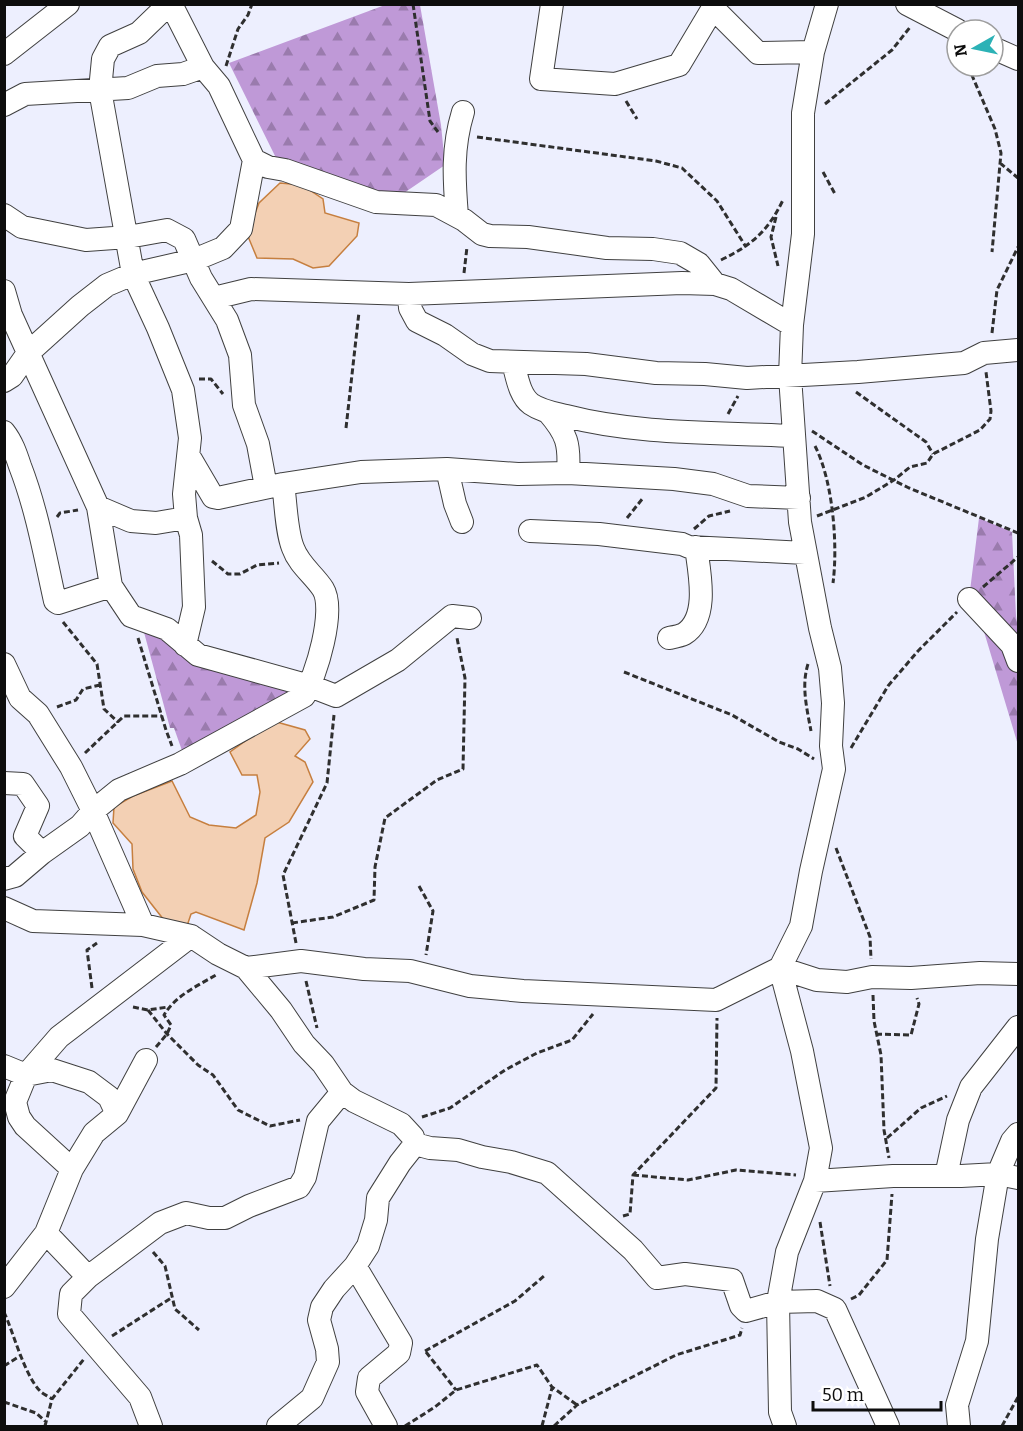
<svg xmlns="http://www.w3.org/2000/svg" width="1023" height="1431" font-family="Bitter,serif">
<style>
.forest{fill:url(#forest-firs)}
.water{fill:#f3d0b4;stroke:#c67f3f;stroke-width:1.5}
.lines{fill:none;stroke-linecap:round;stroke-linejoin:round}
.minor-casing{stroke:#404040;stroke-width:24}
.path{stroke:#2f2f2f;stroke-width:3;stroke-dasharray:6 3;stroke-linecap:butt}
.minor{stroke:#fff;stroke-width:22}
</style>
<defs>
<pattern id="forest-firs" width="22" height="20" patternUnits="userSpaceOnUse" patternTransform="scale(1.5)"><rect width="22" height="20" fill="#bf99d7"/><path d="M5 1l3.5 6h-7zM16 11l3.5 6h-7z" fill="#9a7bad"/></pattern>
</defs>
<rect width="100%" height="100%" fill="#edeffe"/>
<path class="forest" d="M385,5h35l21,120 4,40 -63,43 -104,-46 -49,-99z
M979,518l33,14 4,84 2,14v115l-36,-120 -13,-26z
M142,625l157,70 -114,64 -11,-31h-4z"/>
<path class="water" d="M280,183l22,2 21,14 2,14 34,10 -2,13 -28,30 -16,2 -20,-9 -36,-1 -10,-24 12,-31z
M273,721l32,9 5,9 -15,17 10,6 8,20 -24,40 -24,16 -8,45 -13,47 -48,-18 -5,2 -4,12 -23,-6 -22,-28 -9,-23 -1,-25 -19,-21 1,-16 19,-11 39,-15 18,36 19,8 27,3 20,-13 4,-23 -3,-17h-15l-12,-23z"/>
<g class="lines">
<g class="minor-casing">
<path id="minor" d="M169,4l-30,29 -29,13 -7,13 -3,31 33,184 25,54 25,62 7,48 -6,56 2,24 5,17 3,72 -9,38
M171,4l32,63 16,19 35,74 14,7 17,3 91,32 60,3 28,15 18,14 8,2 38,1 79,11 46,1 27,4 19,11 16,20
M552,4l-11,75 74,5 64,-19 34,-57 45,45 55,-1
M907,4l50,26
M993,48l25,11
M4,54l64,-50
M4,105l21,-11 103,-6 29,-12 26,-2 20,-7
M4,215l18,12 64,13 42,-3 39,-7 17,9 17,39 26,42 13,35 4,50 14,39 8,43
M457,216c-3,-37 -5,-68 6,-104
M4,291l7,24 87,192 13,79 20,30 36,13 31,26 112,31 26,10 62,-36 54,-44 18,2
M409,294l1,14 7,13 28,14 27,19 18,7 96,3 70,9 49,1 42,4 111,-6 106,-9 20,-10 34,-3
M214,298l37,-9 158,5 273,-11 33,1 16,5 61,36
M513,363c4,13 6,32 18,41 10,7 23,9 35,12 73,19 152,16 227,20
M4,381l8,-5 16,-23 52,-47 27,-21 26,-11 61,-14 29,-12 18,-19 13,-69
M548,412c19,22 22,32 20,61
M4,432c8,10 12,22 16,34 17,44 25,90 35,135l3,2 53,-17
M189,456l24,41 5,1 65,-14 78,-12 86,-3 71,5 50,-1 106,6 39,5 35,12 51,2
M447,469l8,35 7,18
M98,507l33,14 25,2 30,-5
M530,531l69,3 83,10 7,3 116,6
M969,599l43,46 6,16
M669,638c5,-1 11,-2 15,-4 26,-16 15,-63 12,-87
M4,664l16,34 18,16 33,53 22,44 50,114
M4,783l19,1 15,22 -13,30 17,17
M4,879l11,-3 27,-23 38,-27 13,-15 26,-21 61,-26 124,-68c12,-20 32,-86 19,-107 -9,-14 -24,-24 -30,-41 -7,-17 -7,-45 -10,-64
M4,908l29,13 110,4 48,11 27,18 28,14 55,-7 63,8 46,2 60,15 53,5 193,9 64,-32 37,12 30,2 25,-5 39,1 69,-5 38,1
M246,968l35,42 23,34 19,20 19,28 12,9 47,23 12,13 2,7 -15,19 -22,35 -2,22 -8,26 -13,20 46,77 -2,10 -30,25 -2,14 19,34
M4,1066l22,9 26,-5 37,12 20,15 8,17
M415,1144l15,4 28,2 24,7 29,5 36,11 86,77 24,28 28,-4 47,6 9,26 5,5 32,-9 39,-1 18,8 53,117
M72,1169l-47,-43 -6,-9 -4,-15 11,-27 33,-38 132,-101
M946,1176l12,-56 13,-33 47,-60
M815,1181l78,-5h68l37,-2 20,4
M46,1233l42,44
M4,1287l42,-54 26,-64 22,-36 23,-19 29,-54
M151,1426l-11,-29 -71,-83 2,-20 17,-17 72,-54 26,-10 23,5h16l24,-12 50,-19 6,-10 13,-56 24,-29
M278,1426l34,-28 16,-36 -1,-13 -8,-29 3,-13 12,-18 21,-23
M785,1426l-5,-14 -2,-110 9,-50 28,-71 6,-33 -19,-97 -22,-83 21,-42 10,-55 23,-102 -3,-23 2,-43 -3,-35 -10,-40 -20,-106 -10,-146 2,-51 11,-91v-121l10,-61 14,-48
M959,1426l-2,-21 20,-64 10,-102 11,-65 14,-33 6,-7"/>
</g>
<path class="path" d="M413,4l17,117 8,11
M226,66l12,-37 10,-14 4,-11
M968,66l27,63 6,24 -9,99
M626,101l11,18
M825,104l67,-54 19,-24
M477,137l179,24 26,7 35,33 29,46
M1000,163l18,15
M823,172l12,22
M776,217l-5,20 7,29
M721,260c31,-15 47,-29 62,-60
M464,273l3,-26
M992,333l5,-43 21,-43
M199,379h12l12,15
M856,392l70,50 7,12
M728,414l10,-18
M346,428l13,-116
M812,431l51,34 46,23 109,45
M815,446c18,35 23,99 18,137
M817,516l49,-19 28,-17 16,-13 17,-4 6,-9 47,-24 10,-11 1,-8 -5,-39
M57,517l3,-4 18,-3
M627,518l16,-20
M694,529l15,-13 21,-5
M212,561l16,13h12l17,-9 22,-2
M983,587l35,-30
M63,622l34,42 7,45 14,13
M138,638l28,92 6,16
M808,664c-7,22 -1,45 3,67
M624,672l108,43 47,27 19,7 16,10
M57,707l19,-7 7,-11 17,-4
M851,748l37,-62 30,-35 39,-39
M85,753l39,-37h38
M836,848l34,89 1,22
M419,886l14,25 -7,44
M292,923l41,-6 41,-17 1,-33 10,-49 52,-38 26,-11 2,-91 -8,-40
M296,943l-13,-68 44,-92 7,-68
M306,981l11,47
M92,988l-5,-38 10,-7
M873,995l1,26 7,34 3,75 5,28
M133,1007l15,3 20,-3
M148,1010l19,24 31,31 15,10 25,35 32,16 30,-6
M876,1034l35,1 8,-31 -2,-6
M156,1047l11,-13 4,-9 -7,-10c11,-19 33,-29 52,-40
M422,1117l28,-9 55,-38 32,-17 35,-13 21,-26
M887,1138l34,-30 26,-12
M633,1175l55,5 48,-10 60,5
M623,1216l7,-2 3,-39 83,-87 1,-70
M820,1222l10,64
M153,1252l12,14 10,43 24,21
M851,1299l8,-4 28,-35 5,-66
M4,1312c10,22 20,62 36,79 3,3 8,5 12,8
M112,1336l59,-38
M425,1351l90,-50 29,-25
M426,1352l30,38
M4,1366l16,-10
M4,1402l32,11 10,9
M45,1426l7,-27 32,-40
M405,1426l30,-19 21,-17 81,-25 15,22 25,18
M542,1426l10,-38
M554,1426l23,-21 99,-50 64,-20 2,-7
M1002,1426l16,-29"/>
<use href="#minor" class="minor"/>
</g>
<rect width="1023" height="1431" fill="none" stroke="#0d0d0d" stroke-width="12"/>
<g transform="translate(975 48) rotate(261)"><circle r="28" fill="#ffffff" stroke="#9e9e9e" stroke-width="1.5"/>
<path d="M0-4.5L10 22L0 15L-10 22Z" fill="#2cb2b6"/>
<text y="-9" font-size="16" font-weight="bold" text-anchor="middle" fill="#0d0d0d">N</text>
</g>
<path d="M813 1401v9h128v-9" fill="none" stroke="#0d0d0d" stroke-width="3"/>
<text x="822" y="1401" font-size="18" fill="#0d0d0d" stroke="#ffffff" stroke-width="4.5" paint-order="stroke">50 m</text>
</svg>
